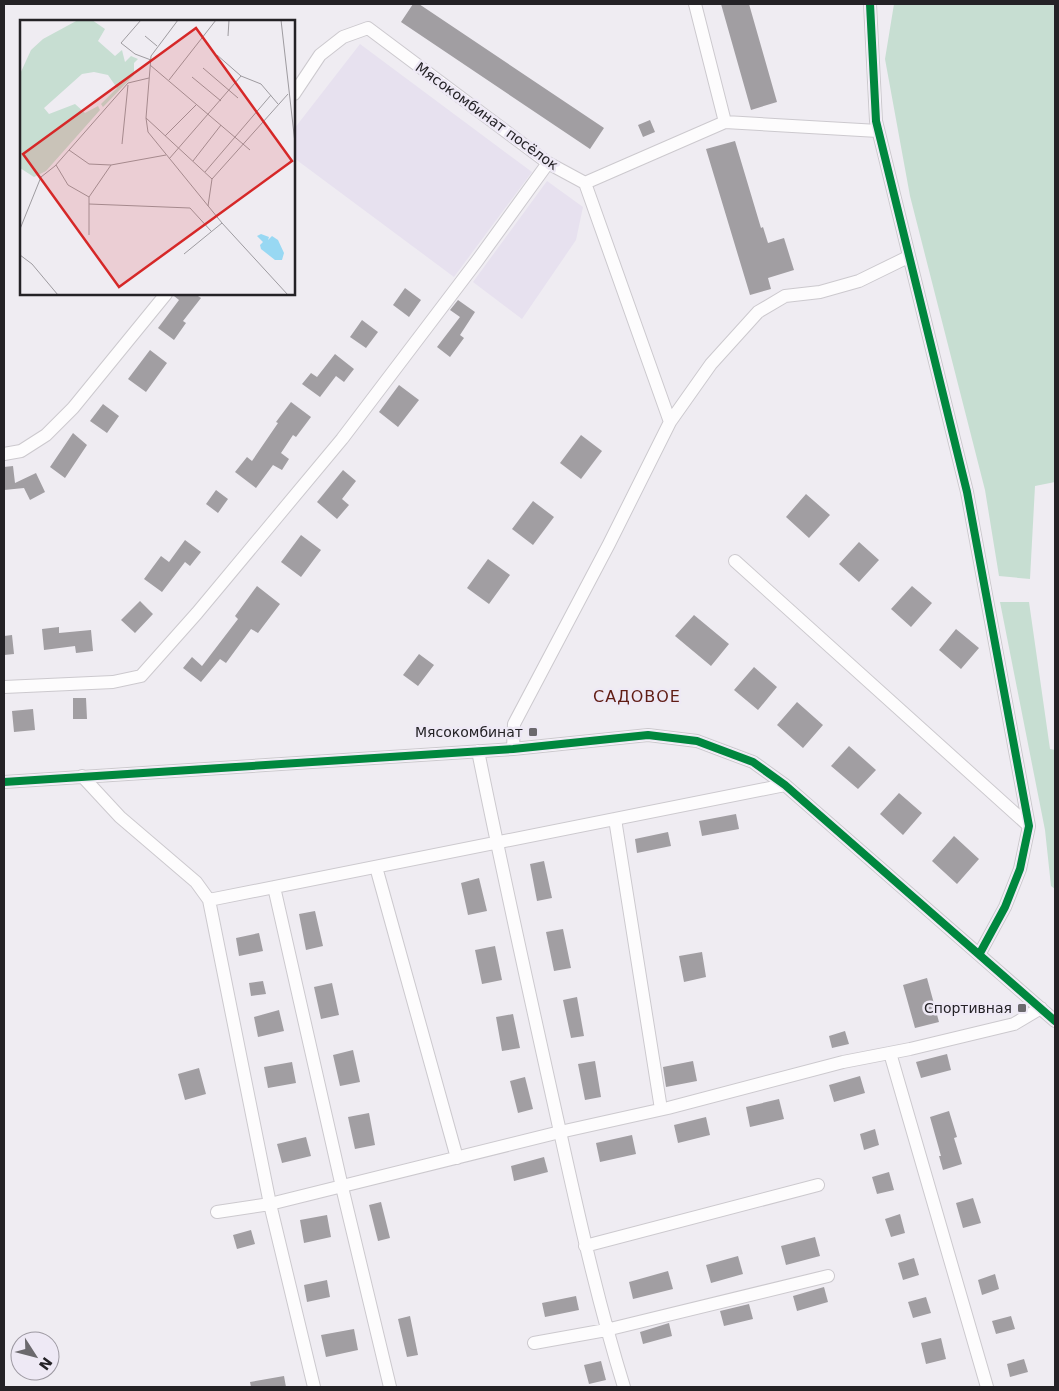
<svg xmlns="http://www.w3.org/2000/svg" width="1059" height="1391" font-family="'DejaVu Sans',sans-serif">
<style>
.built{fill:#e7e1ef}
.green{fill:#c7ded2}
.building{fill:#a19ea2}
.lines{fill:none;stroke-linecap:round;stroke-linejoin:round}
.minor-casing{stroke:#ccc9ce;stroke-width:14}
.minor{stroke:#fdfcfd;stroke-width:12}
.cycleway-casing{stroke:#eee9f5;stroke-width:11}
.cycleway{stroke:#00873e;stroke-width:8}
.poi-dot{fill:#6b696d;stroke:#eee9f5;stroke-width:2}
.labels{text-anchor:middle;stroke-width:5;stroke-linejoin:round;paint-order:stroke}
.street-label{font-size:14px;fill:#242226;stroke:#eee9f5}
.poi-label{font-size:14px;fill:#242226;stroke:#eee9f5;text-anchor:end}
.quarter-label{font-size:16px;letter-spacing:1px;fill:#601c14;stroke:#eee9f5}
.inset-road{fill:none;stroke:#9e9ba0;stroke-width:1}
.view{fill:#d62828;fill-opacity:0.15;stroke:#d62828;stroke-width:2.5}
.inset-edge{fill:none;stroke:#242226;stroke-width:2.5}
</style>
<rect width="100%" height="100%" fill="#efecf2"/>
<path class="built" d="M360,44l172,128 -78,105 -160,-119v-29z
M547,181l36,26 -7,33 -54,79 -49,-37z"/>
<path class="green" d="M894,4h161v478l-20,4 -5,93 -31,-3 -14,-86 -75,-294 -25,-137z
M1000,602h29l21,147 5,1v139l-4,-3 -6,-56z"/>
<path class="building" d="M413,4h6l185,124 -14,21 -189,-127z
M721,4h28l28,98 -26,8z
M650,120l5,12 -12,5 -5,-12z
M735,141l26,87 2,-1 5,16 16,-5 10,32 -26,8 3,11 -21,6 -44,-146z
M405,288l16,12 -12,17 -16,-12z
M174,294h21l6,4 -18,23 3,2 -12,17 -16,-12 21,-28 -5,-4z
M458,300l17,12 -15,23 4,3 -14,19 -13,-10 23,-30 -10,-7z
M362,320l16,12 -12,16 -16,-11z
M150,350l17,13 -21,29 -18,-13z
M335,354l19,15 -10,13 -8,-6 -16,21 -18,-13 9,-11 6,4z
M399,385l20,15 -21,27 -19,-15z
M291,402l20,15 -15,20 -3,-2 -12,18 8,6 -7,11 -9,-5 -17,23 -21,-16 12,-15 5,4 26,-38 -2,-1z
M103,404l16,12 -12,17 -17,-12z
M73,433l14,12 -22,33 -15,-11z
M581,435l21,16 -21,28 -21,-16z
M13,466l2,17 21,-10 9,19 -15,8 -6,-12 -20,2v-23z
M343,470l13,11 -14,18 7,6 -12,14 -20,-17z
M216,490l12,9 -10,14 -12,-9z
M806,494l24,21 -21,23 -23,-21z
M533,501l21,16 -21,28 -21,-16z
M301,535l20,15 -20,27 -20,-15z
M185,540l16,12 -11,14 -5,-4 -23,30 -18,-13 17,-23 8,6z
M859,542l20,18 -20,22 -20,-18z
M488,559l22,16 -21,29 -22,-16z
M257,586l23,18 -22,29 -7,-4 -25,34 -6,-4 -19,23 -18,-14 9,-11 10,9 36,-47 -3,-3z
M912,586l20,17 -21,24 -20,-18z
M140,601l13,13 -18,19 -14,-13z
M694,615l35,29 -18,22 -36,-30z
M59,627v6l32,-3 2,21 -17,2 -1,-7 -31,4 -2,-21z
M956,629l23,19 -18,21 -22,-19z
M12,635l2,19 -10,1v-19z
M419,654l15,11 -16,21 -15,-11z
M754,667l23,20 -19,23 -24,-20z
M73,698h13l1,21h-14z
M797,702l26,23 -20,23 -26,-23z
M33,709l2,21 -21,2 -2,-21z
M849,746l27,24 -18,19 -27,-23z
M899,793l23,20 -19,22 -23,-21z
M736,814l3,15 -37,7 -3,-15z
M668,832l3,14 -34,7 -2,-14z
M954,836l25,23 -22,25 -25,-23z
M544,861l8,37 -15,3 -7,-37z
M479,878l8,33 -19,4 -7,-32z
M315,911l8,35 -17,4 -7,-36z
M563,929l8,39 -17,3 -8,-39z
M259,933l4,18 -24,5 -3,-18z
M495,946l7,34 -20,4 -7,-34z
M702,952l4,25 -22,5 -5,-26z
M927,978l12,44 -24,6 -12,-43z
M263,981l3,13 -15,2 -2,-13z
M332,983l7,32 -18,4 -7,-32z
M577,997l7,39 -13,2 -8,-38z
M279,1010l5,21 -26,6 -4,-20z
M513,1014l7,34 -18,3 -6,-34z
M845,1031l4,13 -17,4 -3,-12z
M353,1050l7,32 -20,4 -7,-31z
M947,1054l4,16 -30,8 -5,-16z
M595,1061l6,36 -16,3 -7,-36z
M693,1061l4,20 -31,6 -3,-20z
M292,1062l4,21 -28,5 -4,-21z
M199,1068l7,26 -21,6 -7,-26z
M860,1076l5,17 -31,9 -5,-17z
M525,1077l8,32 -15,4 -8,-32z
M779,1099l5,20 -34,8 -4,-20z
M949,1111l8,26 -3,1 8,26 -19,6 -4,-14h2l-11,-39z
M369,1113l6,32 -20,4 -7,-32z
M706,1117l4,18 -32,8 -4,-18z
M875,1129l4,16 -15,5 -4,-16z
M632,1135l4,19 -36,8 -4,-19z
M306,1137l5,19 -29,7 -5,-19z
M544,1157l4,15 -34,9 -3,-15z
M889,1172l5,18 -17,4 -5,-17z
M973,1198l8,25 -18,5 -7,-25z
M381,1202l9,36 -12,3 -9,-36z
M900,1214l5,19 -14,4 -6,-18z
M327,1215l4,22 -27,6 -4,-23z
M251,1230l4,14 -18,5 -4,-14z
M815,1237l5,19 -34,9 -5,-19z
M738,1256l5,18 -32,9 -5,-18z
M914,1258l5,17 -16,5 -5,-17z
M668,1271l5,18 -40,10 -4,-17z
M995,1274l4,15 -17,6 -4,-15z
M327,1280l3,17 -23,5 -3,-17z
M824,1287l4,15 -31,9 -4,-15z
M576,1296l3,14 -34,7 -3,-14z
M926,1297l5,16 -18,5 -5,-16z
M749,1304l4,15 -29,7 -4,-15z
M410,1316l8,39 -11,2 -9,-38z
M1011,1316l4,13 -19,5 -4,-13z
M669,1323l3,13 -29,8 -3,-12z
M354,1329l4,21 -32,7 -5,-22z
M941,1338l5,21 -20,5 -5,-21z
M1024,1359l4,13 -18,5 -3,-13z
M601,1361l5,19 -17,4 -5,-19z
M284,1376l2,11h-35l-1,-5z"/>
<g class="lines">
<g class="minor-casing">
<path id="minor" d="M695,4l30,118
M870,4l6,117 91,371 62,334 -9,43 -15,38 -25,46
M294,94l26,-39 23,-18 25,-9 180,135 37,20 140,-61 153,9
M670,422l41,-58 47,-52 27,-16 35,-4 39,-11 49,-24
M4,454l17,-3 25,-16 27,-27 93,-114
M735,561l294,265
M4,687l109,-5 28,-6 56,-63 145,-174 135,-178 71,-98
M513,749l1,-25 95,-180 61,-122 -85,-239
M478,751c23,114 48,227 73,340 22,99 43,199 73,296
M82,776l38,41 76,65 13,18 61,304 44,183
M4,782l509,-33 135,-14 49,6 56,21 32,23 270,236
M615,819l46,290
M376,867l81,291
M274,887l68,300 48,200
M209,900l576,-115
M890,1053l97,334
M217,1212l53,-8 290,-72 108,-24 175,-46 67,-13 104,-25 27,-16
M585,1246l233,-61
M534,1343l72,-13 222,-54"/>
</g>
<use href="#minor" class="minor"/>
<g class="cycleway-casing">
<path id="cycleway" d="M870,4l6,117 91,371 62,334 -9,43 -15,38 -25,46
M4,782l509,-33 135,-14 49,6 56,21 32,23 270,236"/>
</g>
<use href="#cycleway" class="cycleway"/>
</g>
<g class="poi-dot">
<rect x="528" y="727" width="10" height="10" rx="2.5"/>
<rect x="1017" y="1003" width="10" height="10" rx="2.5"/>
</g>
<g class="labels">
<g class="street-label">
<text transform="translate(487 116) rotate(36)" y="5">Мясокомбинат посёлок</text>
</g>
<g class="poi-label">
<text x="523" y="737">Мясокомбинат</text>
<text x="1012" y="1013">Спортивная</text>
</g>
<g class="quarter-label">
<text x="637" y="702">САДОВОЕ</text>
</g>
</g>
<g transform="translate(20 20)">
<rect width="275" height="275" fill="#efecf2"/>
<path d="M58,0h14l13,9 -7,12 17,15 7,-6 3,12 6,-6 7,3 -4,4v12l-31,32 -2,-3 16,-16 -9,-13 -14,-3 -12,2 -38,34 5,6 26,-10 10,9 13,-7 2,4 -54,61 -12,6 -14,-9v-94l11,-24 12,-11z" fill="#c7ded2"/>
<path d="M241,214l8,3 -1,3 4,-4 6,4 6,13 -2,7h-7l-14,-11 -1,-4 3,-3 -6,-6z" fill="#98d8f3"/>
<path class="inset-road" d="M121,0l-20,23 14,11 16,6M158,0l-27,36 -5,62 2,14 74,91 66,72M261,0l14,123M125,16l12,10M208,16l1,-16M197,35l24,21 20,8 17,20M130,45l100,85M183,48l35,30M172,57l29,24M149,60l47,-60M126,98l66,61M145,116l32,-32M102,124l6,-59M49,130l20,14 22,1M149,139l72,-83M173,141l28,-36M36,145l12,20 21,12v38M185,152l66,-77M69,177l22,-32 55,-10M69,184l101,4 21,23M188,186l4,-27 76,-85M0,209l21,-52 14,-11 73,-83 21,-5M164,234l38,-31M0,235l12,9 26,31"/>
<path class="view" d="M176,8l96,133 -173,126 -96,-133z"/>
<rect width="275" height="275" class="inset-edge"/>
</g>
<rect width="1059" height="1391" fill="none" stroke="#242226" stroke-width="10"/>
<g transform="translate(35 1356) rotate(126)"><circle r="24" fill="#eee9f5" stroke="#9d99a2"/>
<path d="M0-4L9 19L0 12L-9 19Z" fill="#6b696d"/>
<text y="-8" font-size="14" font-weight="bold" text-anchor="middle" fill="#242226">N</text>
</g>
</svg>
